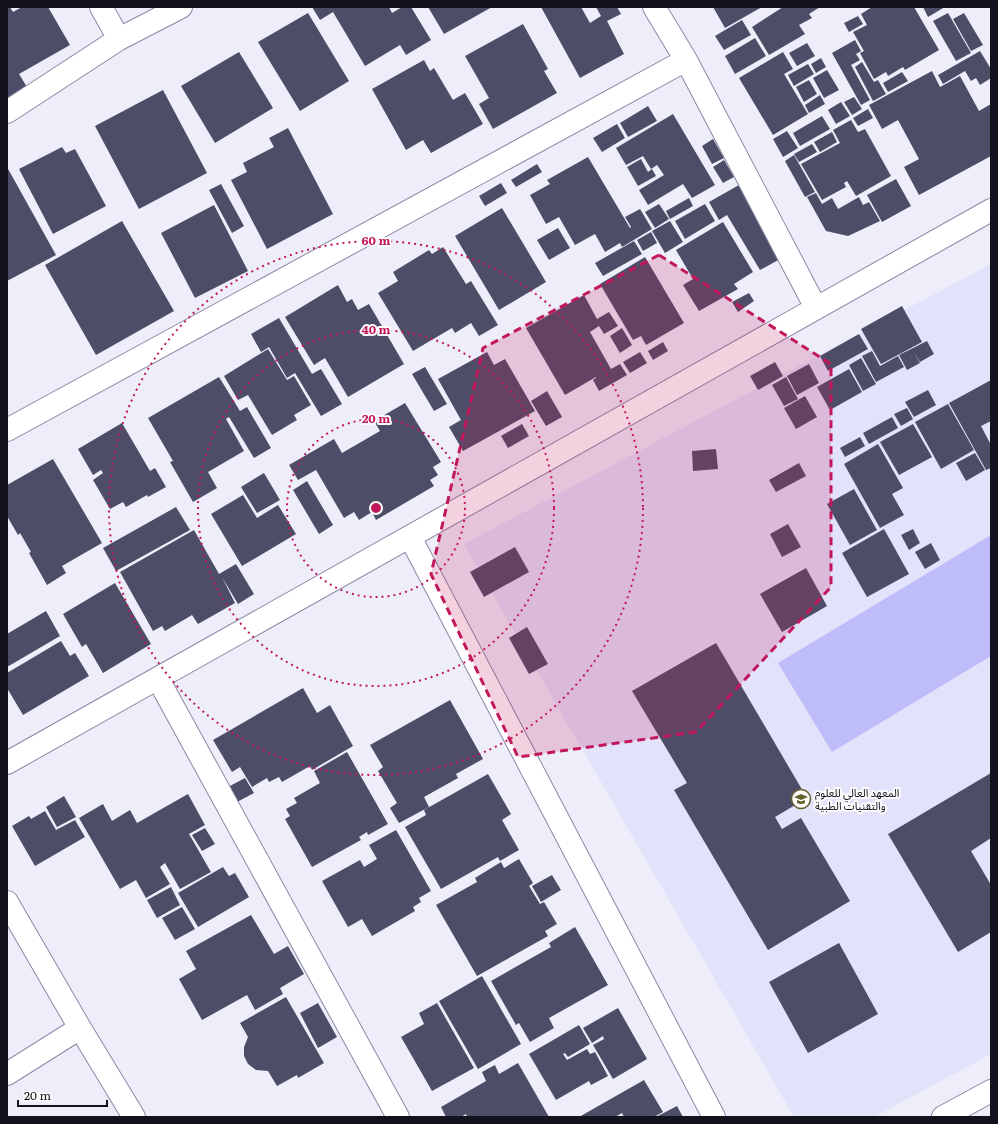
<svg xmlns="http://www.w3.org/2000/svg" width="998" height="1124" font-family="Literata,'Noto Sans Arabic',serif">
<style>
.built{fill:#e2e2fa}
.green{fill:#bebdfa}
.building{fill:#4d4d67}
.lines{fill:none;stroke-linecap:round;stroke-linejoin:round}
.street-casing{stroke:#8889a6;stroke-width:24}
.street{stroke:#fff;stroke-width:22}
.marked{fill:#c2185b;fill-opacity:0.2;stroke:#c2185b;stroke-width:3;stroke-dasharray:8 5;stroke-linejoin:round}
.ring{fill:none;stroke:#c2185b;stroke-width:2;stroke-dasharray:2 4}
.labels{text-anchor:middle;stroke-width:4;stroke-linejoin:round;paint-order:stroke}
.poi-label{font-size:11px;fill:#13131d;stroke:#fdfdfd;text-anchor:start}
.centre{fill:#c2185b;stroke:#fdfdfd;stroke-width:2}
.ring-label{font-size:12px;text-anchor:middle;font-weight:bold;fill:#c2185b;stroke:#fdfdfd;stroke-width:4;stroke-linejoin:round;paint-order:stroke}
</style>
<rect width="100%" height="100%" fill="#eeeefb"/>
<path class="built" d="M991,264v790l-117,63h-80l-330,-573z"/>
<path class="green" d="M991,535v121l-159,96 -54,-89z"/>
<path class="building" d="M7,7h3l3,5 9,-5h26l22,38 -51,29 8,13 -20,11z
M312,7h77l3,6 10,-6h9l20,33 -25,15 -6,-10 -35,21 -32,-54 -13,8z
M428,7h64l-48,27z
M541,7h40l9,16 11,-7 -5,-9h21l4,7 -14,7 17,33 -44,24z
M713,7h49l-37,21z
M783,7h37l-11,7 3,4 -13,7 6,9 -36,21 -17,-28z
M872,7h42l25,43 -34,20 -2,-3 -15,9 -2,-4 -12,7 -14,-26 4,-2 -11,-19 14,-7 -6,-11z
M923,7h22l-17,10z
M308,13l41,68 -49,30 -42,-69z
M948,13l23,40 -15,8 -23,-40z
M964,13l19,32 -12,6 -18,-32z
M858,16l5,8 -14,8 -5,-9z
M742,20l9,15 -27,15 -9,-14z
M523,24l25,45 -4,2 13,22 -64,36 -14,-25 10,-6 -24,-42z
M755,38l11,18 -31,18 -10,-18z
M855,40l6,11 -5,3 4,6 -9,5 19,35 -9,5 -29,-52z
M807,43l8,13 -18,10 -8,-13z
M980,51l11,18v9l-11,7 -4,-7 -5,3 -6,-10 -22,13 -5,-9z
M239,52l34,56 -58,35 -34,-57z
M783,52l10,17 -9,5 24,40 -35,21 -34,-57z
M821,58l5,9 -10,6 -5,-9z
M424,60l6,11 4,-3 19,32 12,-7 18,31 -52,29 -8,-13 -17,10 -34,-61z
M862,62l12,20 4,-2 8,14 -13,7 -18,-34z
M808,64l6,10 -20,12 -6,-11z
M827,70l12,20 -15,8 -11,-20z
M932,71l8,16 20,-11 19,35 12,-7v52l-72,39 -15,-28 15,-8 -21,-39 -16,9 -13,-24z
M902,72l6,9 -20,11 -5,-9z
M809,80l8,14 -13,8 -8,-15z
M163,90l44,83 -68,36 -44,-83z
M820,95l5,9 -16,9 -4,-8z
M854,97l8,12 -10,6 -8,-13z
M841,102l9,14 -14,8 -8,-14z
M648,106l9,15 -29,16 -8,-14z
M868,109l5,9 -15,8 -5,-8z
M673,114l42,71 -23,13 -9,-14 -35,21 -9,-15 25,-15 -7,-10 -6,4 -8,-13 -17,9 -10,-17z
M822,116l8,13 -30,17 -7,-13z
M851,120l7,12 7,-3 26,47 -35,20 -9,-15 -3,2 2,4 -24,13 -21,-36 39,-21 -7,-13z
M617,124l8,14 -23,14 -9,-14z
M288,128l45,86 -66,35 -36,-69 16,-8 -4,-9 31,-16 -5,-9z
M787,131l11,17 -15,9 -10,-18z
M832,132l5,10 -17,10 -6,-10z
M713,139l11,19 -12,6 -10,-18z
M812,144l5,8 -18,10 -5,-8z
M62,147l4,6 9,-4 31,57 -53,28 -34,-65z
M794,155l21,37 -10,5 -20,-36z
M588,157l42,71 1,-1 -6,-10 15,-8 12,20 -30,18 -2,-4 -15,9 -10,-18 -20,11 -16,-28 -13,7 -16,-29 20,-11 -3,-4z
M641,159l7,13 4,-3 4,7 -18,10 -11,-19z
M724,160l10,17 -11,6 -10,-16z
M537,164l5,8 -26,15 -5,-7z
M7,167l49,88 -49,26z
M896,179l15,27 -29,16 -15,-27z
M501,183l6,10 -22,13 -6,-10z
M221,184l23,42 -12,7 -23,-43z
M739,185l43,73 -22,12 -33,-55 -8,5 -10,-18z
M816,193l6,11 10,-6 6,11 21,-12 4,8 6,-3 11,19 -32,15 -22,-5 -19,-34z
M689,198l4,8 -23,13 -4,-8z
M659,204l10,15 -14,9 -10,-16z
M705,204l10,17 -30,18 -10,-18z
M214,205l34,66 -53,27 -34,-65z
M502,208l44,74 -47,28 -44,-74z
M122,221l52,90 -78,44 -51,-90z
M670,221l13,21 -18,11 -13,-22z
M723,222l30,50 -19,12 4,5 -39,22 -16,-26 10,-6 -17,-29z
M558,228l12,20 -21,12 -12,-20z
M651,232l6,11 -14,8 -6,-11z
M634,241l8,13 -39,22 -8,-13z
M443,247l23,37 5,-3 27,44 -19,11 -8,-13 -16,10 -3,-5 -39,23 -35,-58 20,-12 -5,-9 36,-22 3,4z
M645,257l39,66 -38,22 -5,-9 -8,4 -33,-56z
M338,285l9,17 5,-3 6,11 11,-6 35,60 -56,33 -23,-39 -11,7 -29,-48z
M749,293l5,8 -16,11 -6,-10z
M584,295l13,24 12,-7 9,14 -14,8 -5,-8 -9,6 21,37 9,-5 7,11 -28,16 -6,-11 3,-2v-1l-31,18 -39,-67z
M902,306l20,36 -41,22 -20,-35z
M279,318l33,56 9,-5 21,35 -21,12 -26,-43 -8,5 -18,-31 -8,5 -10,-18z
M622,328l10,17 -12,8 -10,-17z
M859,334l9,15 -40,22 -8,-15z
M927,341l7,13 -14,8 -6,-9 6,10 -13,7 -8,-15z
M663,342l5,9 -15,9 -5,-9z
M268,349l19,31 7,-4 17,29 -17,10 3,5 -25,15 -24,-40 -10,5 -14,-24z
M872,351l8,15 18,-10 6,11 -28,15 -14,-26z
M487,352l7,13 11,-6 30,52 -72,40 -14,-24 12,-7 -23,-41z
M640,352l7,11 -17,10 -7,-11z
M861,358l15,26 -13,7 -14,-26z
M775,362l8,14 -25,14 -8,-14z
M809,364l10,19 -22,12 -10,-19z
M425,367l22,37 -13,7 -22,-37z
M849,369l13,23 -32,18 -13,-23z
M219,377l21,34 7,-4 24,41 -17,10 -25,-41 -3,2 18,32 -36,21 9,16 -24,14 -23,-40 3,-1 -25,-43z
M786,377l12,22 -14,7 -12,-21z
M991,380v41l-10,5 10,19v23l-5,2 -37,-67z
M928,390l8,15 -22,12 -9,-15z
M547,391l15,26 -16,9 -15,-25z
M805,396l12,21 -21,12 -12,-21z
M405,403l36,59 -8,5 5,8 -8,5 4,6 -58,34 -4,-8 -13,8 -5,-8 -10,6 -28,-48 -18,10 -9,-15 45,-26 8,14 38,-22 -6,-10z
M948,404l26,46 -33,19 -26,-47z
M907,408l6,11 -12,7 -7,-12z
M892,417l6,11 -29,16 -6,-11z
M122,423l28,48 5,-3 11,19 -18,10 -1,-2 -21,12 -3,-5 -13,7 -17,-29 10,-7 -2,-3 -8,5 -15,-26z
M522,424l7,12 -21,12 -7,-12z
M913,424l19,33 -33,18 -19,-33z
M860,437l5,9 -20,11 -5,-9z
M878,444l25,44 -11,6 12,21 -24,13 -36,-64z
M716,449l2,20 -25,2 -1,-20z
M975,453l10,17 -19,11 -10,-18z
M53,459l49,84 -40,23 4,7 -19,12 -18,-32 2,-1 -11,-19 -2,2 -11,-19v-31z
M799,463l7,13 -30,16 -7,-12z
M264,473l16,27 -23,13 -16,-26z
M307,481l26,44 -14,9 -26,-44z
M854,489l23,41 -27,15 -23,-41z
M243,495l14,23 21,-13 18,29 -54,32 -31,-52z
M176,507l14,23 -74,41 -13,-23z
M788,524l13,23 -19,10 -12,-23z
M884,529l25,45 -42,23 -25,-44z
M913,529l7,14 -11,7 -8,-15z
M194,530l25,44 17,-10 18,30 -16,10 -16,-27 13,26 -37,21 -6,-9 -27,16 -3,-5 -9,5 -33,-59z
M931,543l9,17 -15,9 -10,-17z
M515,547l14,25 -45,25 -14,-25z
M806,568l21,38 -45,26 -22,-38z
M115,583l36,61 -48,29 -17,-29 -4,3 -19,-33z
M46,611l14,25 -53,31v-33z
M527,627l21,37 -19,10 -20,-36z
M61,641l9,15 5,-3 14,23 -66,39 -16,-27v-15z
M716,643l91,155 -32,19 7,12 19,-11 49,83 -82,49 -94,-160 13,-7 -55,-92z
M303,688l14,25 13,-8 23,41 -41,24 -2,-4 -28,16 -3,-5 -10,5 -2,-4 -15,9 -12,-20 -8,5 -19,-32z
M450,700l33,59 -27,15 2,4 -34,19 5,10 -30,16 -9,-15 7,-5 -19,-32 5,-4 -13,-22z
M347,752l41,72 -20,11 -1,-3 -8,5 2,3 -49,27 -27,-48 5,-3 -4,-7 11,-6 -3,-5 26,-15 -6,-12z
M991,773v65l-20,13 20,34v47l-33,20 -70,-118z
M488,774l23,40 -9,6 17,30 -19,11 -2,-4 -57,32 -36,-62 21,-12 -2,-5z
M245,778l9,15 -17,9 -9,-15z
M188,794l17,31 -16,9 22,38 -31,17 -15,-26 -5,4 10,17 -24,14 -10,-18 -16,9 -41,-71 24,-14 9,17 18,-11 7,13z
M64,796l12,21 -19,10 -11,-20z
M45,811l11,19 19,-10 10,17 -50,29 -23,-40 17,-10 2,3z
M205,828l10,16 -13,7 -10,-16z
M396,830l35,61 -12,7 2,4 -8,5 2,4 -43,25 -10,-17 -14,8 -26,-46 38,-21 4,7 13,-8 -8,-14z
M519,859l14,24 -4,3 11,18 4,-2 13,22 -12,7 3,5 -71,40 -41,-71 41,-23 -2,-4 26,-16 3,6z
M223,867l6,9 6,-3 14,24 -51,30 -20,-34z
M552,875l9,15 -20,12 -9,-16z
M171,887l9,18 -23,13 -10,-18z
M182,907l13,22 -20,11 -13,-22z
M251,915l23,39 14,-8 16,28 -24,14 3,6 -28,16 -8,-15 -45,25 -23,-41 17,-10 -10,-18z
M575,927l33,58 -59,33 5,10 -24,14 -11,-19 -3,2 -25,-44 60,-34 -2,-4z
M839,943l39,71 -70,39 -39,-71z
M482,976l39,68 -43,25 -39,-68z
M286,997l38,66 -26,15 -1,-3 -20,11 -9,-15 -12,-1 -8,-6 -4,-8v-9l4,-10 -8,-14z
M318,1003l19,34 -19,11 -18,-35z
M437,1003l37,65 -42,23 -31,-54 23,-13 -5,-11z
M618,1008l29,51 -34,20 -20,-34 11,-6 -1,-3 -11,7 -9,-15z
M579,1025l11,19 -22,13 -3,-4 -2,1 4,6 20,-11 3,5 5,-2 13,24 -17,9 -2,-4 -33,19 -27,-46z
M518,1063l31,54h-82l-1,-3 -5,3h-15l-5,-10 45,-26 -4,-9 13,-7 4,9z
M644,1080l19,32 -9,5h-30l-2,-4 -7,4h-36z
M677,1106l6,11h-27z"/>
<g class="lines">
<g class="street-casing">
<path id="street" d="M101,7l18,32
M654,7l32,53 130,248
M7,112l112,-73 62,-32
M7,430l679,-370
M410,537l304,580
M158,679l240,438
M7,763l984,-553
M7,902l73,126 54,89
M7,1074l73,-46
M943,1117l48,-26"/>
</g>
<use href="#street" class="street"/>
</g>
<path class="marked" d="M659,255l172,109v223l-135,145 -178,25 -87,-183 52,-226z"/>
<g class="ring">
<circle cx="376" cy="508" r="89"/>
<circle cx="376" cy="508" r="178"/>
<circle cx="376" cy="508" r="267"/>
</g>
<defs>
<g id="university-ring" transform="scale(1)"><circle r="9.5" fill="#fdfdfd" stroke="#635f2b" stroke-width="1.5"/><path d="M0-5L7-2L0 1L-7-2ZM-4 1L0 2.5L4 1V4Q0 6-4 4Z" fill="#635f2b"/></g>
</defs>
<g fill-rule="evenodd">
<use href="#university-ring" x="801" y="799"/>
</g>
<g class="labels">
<g class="poi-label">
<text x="815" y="797">المعهد العالي للعلوم<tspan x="815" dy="13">والتقنيات الطبية</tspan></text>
</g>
</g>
<circle cx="376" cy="508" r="6" class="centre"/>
<g class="ring-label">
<text x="376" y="245">60 m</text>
<text x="376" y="334">40 m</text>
<text x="376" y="423">20 m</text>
</g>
<rect width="998" height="1124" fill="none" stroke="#13131d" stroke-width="16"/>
<path d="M18 1100v6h89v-6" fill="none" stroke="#13131d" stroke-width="2"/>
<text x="24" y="1100" font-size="12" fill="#13131d" stroke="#fdfdfd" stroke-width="3" paint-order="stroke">20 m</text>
</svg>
